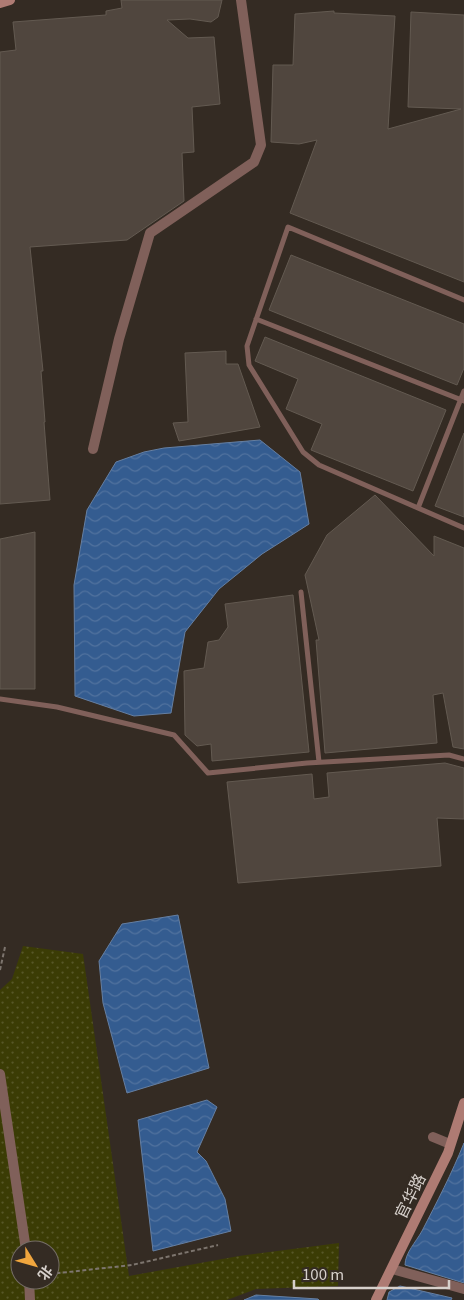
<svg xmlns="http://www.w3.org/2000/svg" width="464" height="1300" font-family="Georgia,'Noto Sans SC',serif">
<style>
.grass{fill:url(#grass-dots);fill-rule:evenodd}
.water{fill:url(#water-waves);stroke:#657fa2}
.building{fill:#50463e;stroke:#635a51}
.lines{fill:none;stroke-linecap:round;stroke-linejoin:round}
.path{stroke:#7d756e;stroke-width:2;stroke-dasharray:4 2.5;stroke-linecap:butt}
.lane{stroke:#80605a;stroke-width:5}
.street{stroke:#80605a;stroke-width:10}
.secondary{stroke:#ae7b73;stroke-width:10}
.labels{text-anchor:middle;stroke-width:4.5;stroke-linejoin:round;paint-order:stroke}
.street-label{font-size:16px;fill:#d6d0cb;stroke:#342b23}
</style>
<defs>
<pattern id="grass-dots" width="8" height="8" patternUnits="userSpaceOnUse" patternTransform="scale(1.25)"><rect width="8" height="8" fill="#3b3c05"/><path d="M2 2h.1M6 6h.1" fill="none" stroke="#575728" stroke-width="1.8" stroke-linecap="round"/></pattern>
<pattern id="water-waves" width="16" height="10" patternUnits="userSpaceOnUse" patternTransform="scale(1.25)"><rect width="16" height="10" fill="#345c90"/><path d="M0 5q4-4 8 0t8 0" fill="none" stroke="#51729e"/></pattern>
</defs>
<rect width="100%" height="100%" fill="#342b23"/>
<path class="grass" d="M23,946l60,8 46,322 110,-20 100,-13 -1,43 -82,3 -29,11h-227v-310l12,-11zM20,1250h30v30h-30z"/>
<path class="water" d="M260,440l40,32 9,52 -47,30 -43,35 -34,43 -14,81 -37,3 -59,-20 -1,-111 13,-75 29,-48 28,-10 20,-4z
M178,915l31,153 -82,25 -24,-90 -4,-42 23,-37z
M207,1100l10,7 -20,45 9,9 19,38 6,32 -78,20 -15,-131z
M464,1143v140l-59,-18c0,-12 11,-23 17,-34 15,-29 30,-58 42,-88z
M400,1286l52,12 -1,2h-64l2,-8z
M256,1295l62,4 1,1h-75z"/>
<path class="building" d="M121,0h101l-4,17 -7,5 -21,-3 -23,1 21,18 26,-1 6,67 -28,3 2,45 -12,1 2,48 -57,39 -97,7 13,124h-2l4,51h-1l6,78 -50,4v-452l16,-2 -3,-28 93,-7v-4l16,-3z
M334,11v2l61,3 -7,113 73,-20 -53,-2 3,-95 53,3v267l-174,-69 27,-73 -18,4 -28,-2 2,-77h20l2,-51z
M291,255l173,69v44l-7,17 -188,-75z
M265,337l181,73 -33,81 -102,-41 11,-26 -36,-15 12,-30 -43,-18z
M226,351v13h12l22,63 -81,14 -6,-18 15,-1 -3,-69z
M464,433v84l-29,-11z
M375,495l59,61v-20l30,12v201l-11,-2 -10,-54 -10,2 4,48 -112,10 -9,-113h3l-14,-65 22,-40z
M35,532v157h-35v-150z
M293,595l16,157 -97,9 -1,-17 -14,2 -12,-11 -1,-64 20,-3 4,-26 11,-2 9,-13 -3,-23z
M445,763l19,5v51l-27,-1 4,48 -203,17 -11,-101 85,-8 2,25 15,-2 -2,-24z"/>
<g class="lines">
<path class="path" d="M0,970l5,-23
M50,1274l82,-9 86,-20"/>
<path class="lane" d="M464,300l-176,-73 -41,119 2,19 54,87 16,13 145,63
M256,319l208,82
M418,508l46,-117
M301,592l18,170
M0,699l57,8 117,28 34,38 99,-10 142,-8 15,4"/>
<path class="street" d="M93,449l26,-110 31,-106 104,-71 7,-17 -20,-145
M0,1074l26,176
M433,1137l17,7
M392,1269l72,20
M29,1280l1,20"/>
<path class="secondary" d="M0,3l10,-3
M376,1300l72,-147 16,-50"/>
</g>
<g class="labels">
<g class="street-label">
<text transform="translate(410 1196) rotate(-64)" y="6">官华路</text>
</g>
</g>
<g transform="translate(35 1265) rotate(127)"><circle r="24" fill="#342b23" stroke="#756d66"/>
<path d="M0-4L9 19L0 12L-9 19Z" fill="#f0a63e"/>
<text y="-8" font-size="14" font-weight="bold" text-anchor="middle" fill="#d6d0cb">北</text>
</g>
<path d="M294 1280v8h155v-8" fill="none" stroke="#d6d0cb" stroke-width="2.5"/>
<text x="302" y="1280" font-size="15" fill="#d6d0cb" stroke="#342b23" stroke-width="4" paint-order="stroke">100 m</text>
</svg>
